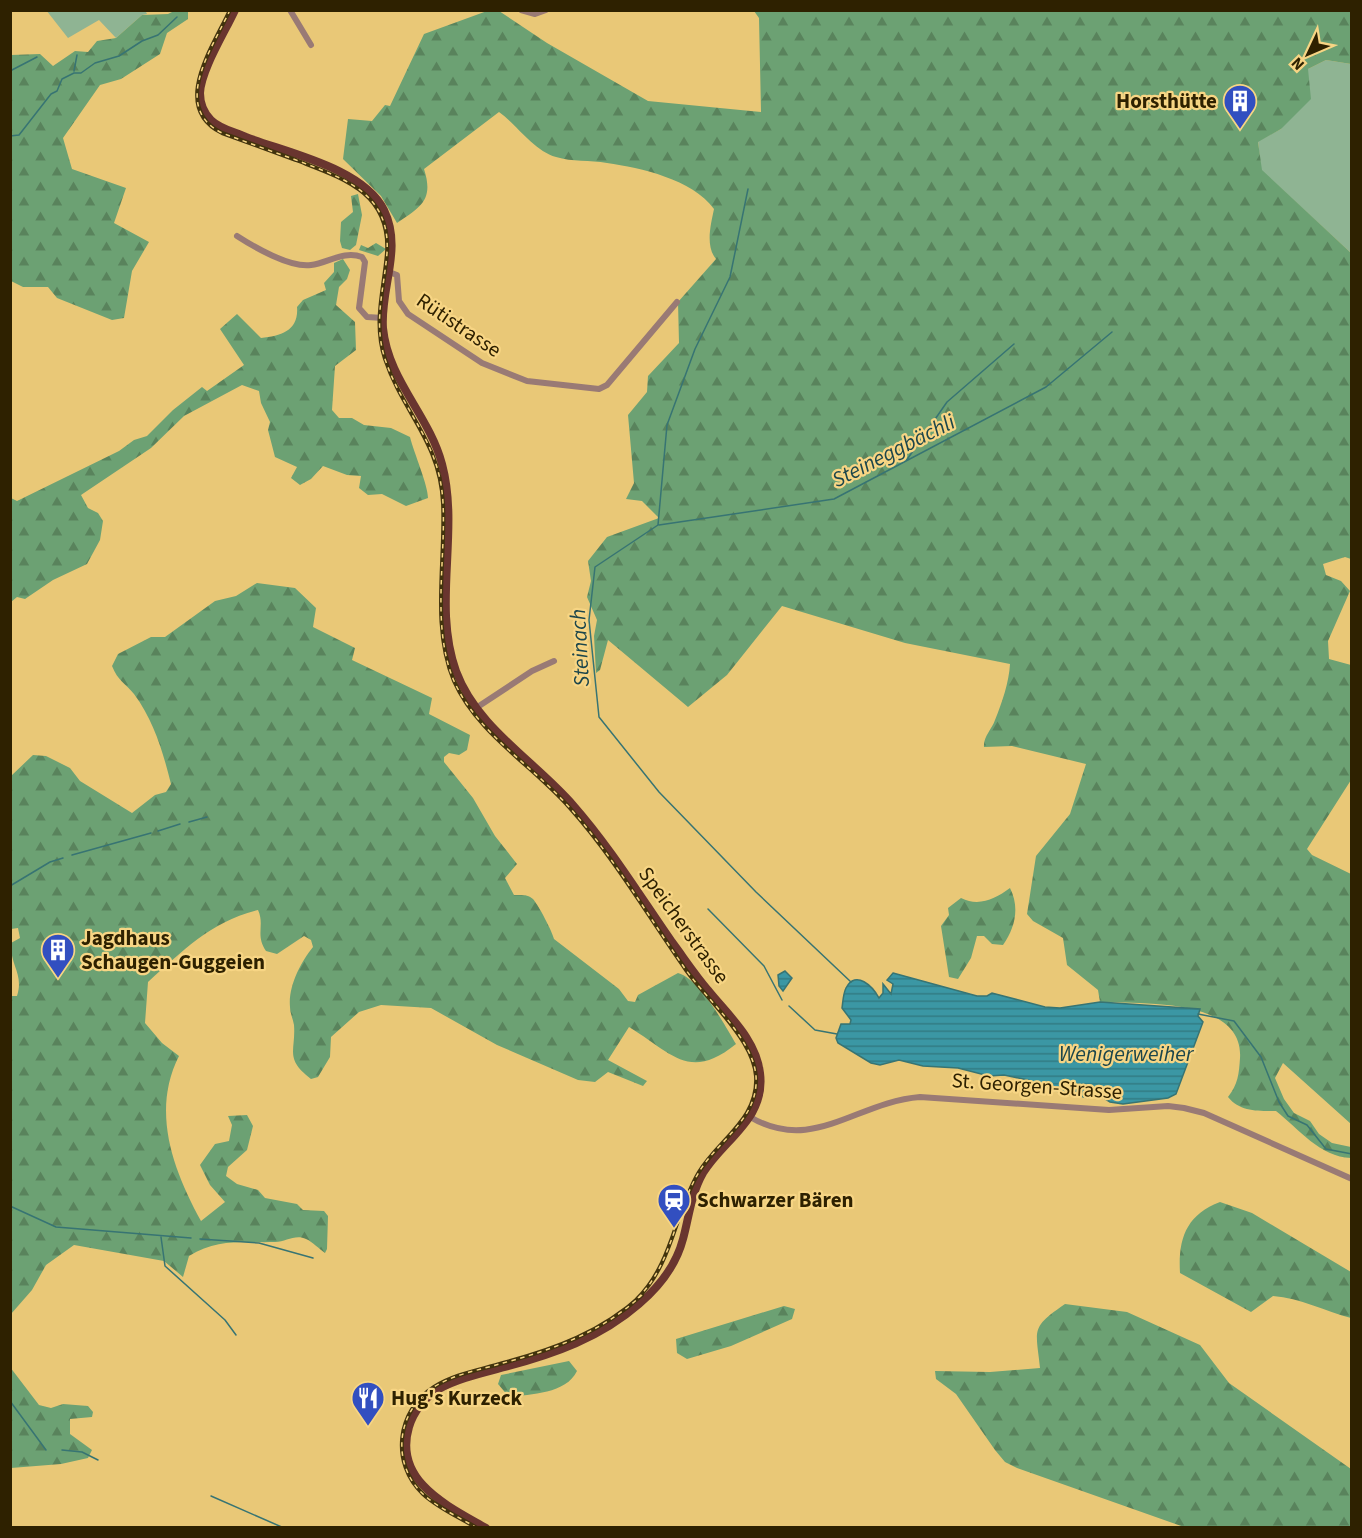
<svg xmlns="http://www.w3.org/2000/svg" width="1362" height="1538" font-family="'Source Sans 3',sans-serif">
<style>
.grass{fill:#8fb493}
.forest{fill:url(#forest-firs)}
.water{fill:url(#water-rules);stroke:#377473;stroke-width:1.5}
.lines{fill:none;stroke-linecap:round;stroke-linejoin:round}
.stream{stroke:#377473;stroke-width:1.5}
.minor{stroke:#997a75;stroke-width:6}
.major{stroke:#69352f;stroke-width:8}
.rail-casing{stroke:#42330d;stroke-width:4}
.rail{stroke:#f7d584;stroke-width:1.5;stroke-dasharray:4.5;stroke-linecap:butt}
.labels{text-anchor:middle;stroke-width:4.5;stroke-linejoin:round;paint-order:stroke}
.poi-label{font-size:21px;font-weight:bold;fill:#2e2100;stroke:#f7d584;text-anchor:start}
.street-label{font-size:21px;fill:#2e2100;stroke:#f7d584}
.water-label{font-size:22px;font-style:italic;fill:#1c464b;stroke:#f7d584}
</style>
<defs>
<pattern id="forest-firs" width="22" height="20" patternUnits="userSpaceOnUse" patternTransform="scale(1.5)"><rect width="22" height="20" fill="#6ca173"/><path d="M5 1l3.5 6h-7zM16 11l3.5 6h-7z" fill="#59835c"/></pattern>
<pattern id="water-rules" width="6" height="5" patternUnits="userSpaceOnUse" patternTransform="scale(1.5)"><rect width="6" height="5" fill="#3b97a4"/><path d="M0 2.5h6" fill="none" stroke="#327b83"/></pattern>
</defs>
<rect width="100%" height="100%" fill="#e9c877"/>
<path class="grass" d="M46,10h99l2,4 -5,1 -26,23 -17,-18 -31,18z
M1326,60l25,4v189l-90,-83 -3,-29 23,-12 27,-60z"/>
<path class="forest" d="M176,10l12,1v8l-21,14 -7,21 -39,25 -21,6 -37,53 9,31 54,19 -12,35 35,19 -17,29 -8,47 -12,2 -55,-22 -9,-11h-25l-12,-6v-226l29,-1 13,12 22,-15 13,1 9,-11 19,-3 26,-23 26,-1z
M487,11h12l48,32 101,58 113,11 -2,-94 -5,-7h597v53l-25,-4 -18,9 3,30 -30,30 -23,13 4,28 89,83v306l-6,-2 -22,7 3,11 15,6 9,10 -22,50 1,18 22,6v115l-44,69 5,6 39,19v250l-68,-61 -8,15 9,21 10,14 16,8 9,13 13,9 19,4v11c-31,-1 -52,-29 -75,-47 -18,0 -36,1 -48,-14 10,-13 11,-23 12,-39 4,-61 -101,-54 -140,-56l-2,-12 -31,-25 -4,-27 -30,-17 -6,-7 9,-58 34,-42 16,-50 -74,-18 -28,1c-1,-10 8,-18 11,-27 7,-17 14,-38 15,-56l-105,-21 -123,-37 -55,69 -39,32 -80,-67 -8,30 -4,3 -2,-37 3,-16 -10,-23 4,-16 -3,-20 19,-24 52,-19 -17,-17 -16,-2 8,-16 -6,-68 19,-23 1,-16 31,-33 -1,-41 38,-43c-11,-13 -5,-35 -2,-50 -22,-30 -73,-41 -107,-46 -17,-3 -35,-1 -51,-6 -22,-6 -39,-32 -57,-45l-75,57c10,31 -3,38 -27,54l-16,-27 -38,-37 5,-40 24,2 13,-16 5,1 34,-72z
M358,194l4,21 -6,30 -6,5 -8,-2 -2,-7 1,-19 12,-10 -2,-16z
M376,243l10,6 -8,7 -19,-6 2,-5 7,3z
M343,259l7,11 -3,9 -8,8 -3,18 19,17 1,28 -21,16 -3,44 7,8h13l12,7 27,3 19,9c4,16 18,48 18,61l-22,8 -24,-12 -14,1 -9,-7 2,-12 -14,-1 -24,-9 -12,13 -11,6 -9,-7 6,-11 -22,-10 -7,-27 2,-8 -9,-19 -2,-12 -17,-6 -58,31 -33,32 -70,47 7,13 10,5 5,8 -3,19 -13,24 -34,16 -28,19 -8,-2 -6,5v-104l6,3 102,-50 15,-11 13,-4 26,-26 29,-23 5,4 37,-26 -24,-36 17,-15 24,24c21,-2 38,-8 36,-31l6,-7 23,-10 -2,-7 10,-11v-9z
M257,583l38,5 21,20 -3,19 42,21 -3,12 80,38 -3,16 41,21 -3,15 -8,5 -10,-2 -5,4v5l29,36 22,38 22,28 -12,14 9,17c7,0 14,-1 19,4 6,7 19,32 21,40l65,50 9,12 7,1 3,-7 40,-22c22,6 46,51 58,71 -47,38 -64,9 -107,-17l-21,33 39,21 -4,5 -35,-14 -13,10 -17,-2 -81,-35 -66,-37 -50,-3 -22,7 -28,25 -1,20 -12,20 -7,2c-27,-21 -15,-28 -17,-54 -1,-6 -4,-12 -4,-18 -2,-21 11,-45 23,-60l-2,-7 -7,-4 -27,18 -11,-3c-11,-16 -1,-26 -8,-41 -48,12 -74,40 -110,72l-3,41 17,20 17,13c-28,55 -6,114 22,165l24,-19 -15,-17 -10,-20 15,-21 14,-3 3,-16 -4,-9 19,-1 6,11 -6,24 -19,17 -2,9 11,8 21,6 7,8 32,6 6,6 21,1 4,5 -1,33 -2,4c-6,-4 -12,-11 -19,-14 -11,-5 -20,3 -31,3 -31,1 -57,-4 -86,14l-6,21 -19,-16 -90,-16 -28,20 -14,25 -21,24 -1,-318h7c7,-22 -7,-30 -6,-53l9,-5 -2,-10 -7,1v-153l22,-21 13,1 24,12 10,13 52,32 23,-18 11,-3 5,-8c-8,-32 -17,-63 -37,-90 -9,-11 -16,-13 -22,-28l6,-12 33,-17h14l50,-36 21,-5z
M1010,888c10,20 5,40 -7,57l-11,-1 -8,-8h-7l-6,22 -13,21 -9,-2 -8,-51 8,-11 -1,-7 13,-10c18,9 34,1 49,-10z
M1220,1202l32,11 99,59v46c-26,-7 -51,-20 -78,-22l-22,16 -71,-39c-2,-34 6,-58 40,-71z
M1065,1304l62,8 73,33 29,38 122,86v58h-167l-167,-59 -12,-6 -10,-12 -39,-56 -20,-15 -1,-8 55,1 50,-4c-4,-39 -10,-40 25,-64z
M784,1306l11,3 -3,10 -61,27 -44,13 -10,-6 -1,-14z
M569,1361l8,10c-11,23 -46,23 -68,26l-11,-13 3,-9z
M10,1367l29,38 12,3 12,-4 25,2 5,6 -1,5 -22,2v15l22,16 -4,8 -27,6 -50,4z"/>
<path class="water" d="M785,971l7,7 -9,13 -4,-5 -1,-11z
M893,973l84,23h10l5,-3 53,14 15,1 40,-6 100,7 -2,7 5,6 -27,72 -8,4 -45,6 -13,-2 -11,-7 -12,3 -10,-3h-10l-39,-15 -24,-5 -15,1 -31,-8 -35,-2 -24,-6 -19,5 -9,-2 -33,-20 -2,-5 5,-14h9l1,-4 -9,-12c1,-6 1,-14 4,-20 10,-19 27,-1 33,10l4,-5v-9l8,10 2,-10 -6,-4z"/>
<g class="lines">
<path class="stream" d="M10,71l27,-14
M74,71l3,-16
M10,136l9,-1 32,-41 6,-3 5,-12 12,-6h7l14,-10 24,-7 23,-15 16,-6 19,-18
M748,189l-18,88 -35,72 -28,76 -9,100 -63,42 -6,53 10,97 60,75 97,100 95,90
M906,461l41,-59 67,-58
M659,525l175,-26 212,-112 66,-55
M189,822l18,-5
M158,831l22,-7
M72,855l79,-22
M10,886l40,-24 13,-4
M708,909l56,57 18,34
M789,1006l26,24 22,4
M1198,1014l36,7 27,36 18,45 9,14 19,9 19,24 26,5
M10,1206l46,21 135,11
M161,1237l4,29 60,54 11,15
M200,1239l59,4 54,15
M10,1401l36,49
M62,1450l20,2 16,8
M211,1496l73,32"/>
<path class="minor" d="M290,10l21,35
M521,10l14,4 11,-4
M237,236c17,11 53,32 74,29 17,-2 33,-15 51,-8l3,5 -6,46 8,9 16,1
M389,272l8,3 2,26 9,13 74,49 45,18 72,8 8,-4 70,-83
M476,708l56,-37 22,-10
M750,1117c63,37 106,-15 170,-20l189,13 59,-4 16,2 20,5 148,66"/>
<path class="major" d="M235,10c-10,22 -34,60 -35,83 0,10 4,20 11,27 9,9 24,12 35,17 42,16 117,31 138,73 19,39 -4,78 -1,118 5,52 46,87 59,136 18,67 -10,141 14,207 21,57 79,90 117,134 37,42 67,91 99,137 12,16 23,33 36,48 20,25 48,49 52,83 6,46 -36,66 -57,100 -12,21 -14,44 -20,66 -7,27 -23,47 -44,65 -39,34 -85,50 -134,63 -22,6 -46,11 -66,22 -14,9 -25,22 -30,38 -16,54 39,79 77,101"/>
<g class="rail-casing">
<path id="rail" d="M230,10c-17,37 -60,97 -8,123 24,9 49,18 74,27 46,18 95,32 91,93 -3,37 -14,69 -2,106 18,54 55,82 58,144 3,57 -12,124 11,178 23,52 78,84 115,126 45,50 79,109 117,163 18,25 42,46 58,73 6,10 11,21 12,33 3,43 -37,63 -57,96 -25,42 -26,91 -62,127
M477,1528c-18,-11 -39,-20 -54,-34 -33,-31 -26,-84 11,-107 20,-13 46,-17 69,-24 52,-14 99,-31 139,-68"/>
</g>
<use href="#rail" class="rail"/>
</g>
<defs>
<g id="building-pin" transform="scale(1.725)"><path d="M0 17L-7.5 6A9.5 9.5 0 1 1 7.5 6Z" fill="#324fc0" stroke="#f7d584"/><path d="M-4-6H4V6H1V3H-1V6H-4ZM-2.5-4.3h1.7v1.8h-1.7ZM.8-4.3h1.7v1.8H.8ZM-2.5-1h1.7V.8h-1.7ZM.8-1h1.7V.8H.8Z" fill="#fff"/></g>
<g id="station-pin" transform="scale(1.725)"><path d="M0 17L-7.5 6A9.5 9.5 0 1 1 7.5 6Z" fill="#324fc0" stroke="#f7d584"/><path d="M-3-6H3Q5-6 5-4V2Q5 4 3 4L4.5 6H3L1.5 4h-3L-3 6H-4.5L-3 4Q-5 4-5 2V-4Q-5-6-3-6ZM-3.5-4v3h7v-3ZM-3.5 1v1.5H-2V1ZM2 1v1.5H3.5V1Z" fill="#fff"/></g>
<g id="restaurant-pin" transform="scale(1.725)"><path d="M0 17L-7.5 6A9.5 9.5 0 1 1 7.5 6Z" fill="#324fc0" stroke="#f7d584"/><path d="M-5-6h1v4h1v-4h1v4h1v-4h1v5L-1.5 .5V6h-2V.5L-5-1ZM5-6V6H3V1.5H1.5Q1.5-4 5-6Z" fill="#fff"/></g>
</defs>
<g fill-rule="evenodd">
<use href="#building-pin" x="1240" y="101"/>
<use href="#building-pin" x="58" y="950"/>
<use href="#station-pin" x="674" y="1200"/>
<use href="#restaurant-pin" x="368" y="1398"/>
</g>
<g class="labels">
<g class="poi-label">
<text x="1217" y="108" text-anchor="end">Horsthütte</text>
<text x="81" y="945">Jagdhaus<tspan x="81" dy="24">Schaugen-Guggeien</tspan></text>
<text x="697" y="1207">Schwarzer Bären</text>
<text x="391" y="1405">Hug's Kurzeck</text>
</g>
<g class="street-label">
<text transform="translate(459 325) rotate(34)" y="7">Rütistrasse</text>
<text transform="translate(684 925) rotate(54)" y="7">Speicherstrasse</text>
<text transform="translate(1037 1086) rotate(4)" y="7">St. Georgen-Strasse</text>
</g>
<g class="water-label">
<text transform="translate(893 450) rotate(-27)" y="8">Steineggbächli</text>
<text transform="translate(579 648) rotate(-93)" y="8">Steinach</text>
<text x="1126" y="1061">Wenigerweiher</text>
</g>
</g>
<rect width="1362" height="1538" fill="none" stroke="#2e2100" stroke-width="24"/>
<g transform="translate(1308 54) rotate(226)" stroke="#f7d584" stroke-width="4.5" paint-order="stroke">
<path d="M0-4.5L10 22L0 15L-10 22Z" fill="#2e2100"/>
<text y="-9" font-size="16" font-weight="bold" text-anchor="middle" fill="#2e2100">N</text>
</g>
</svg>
